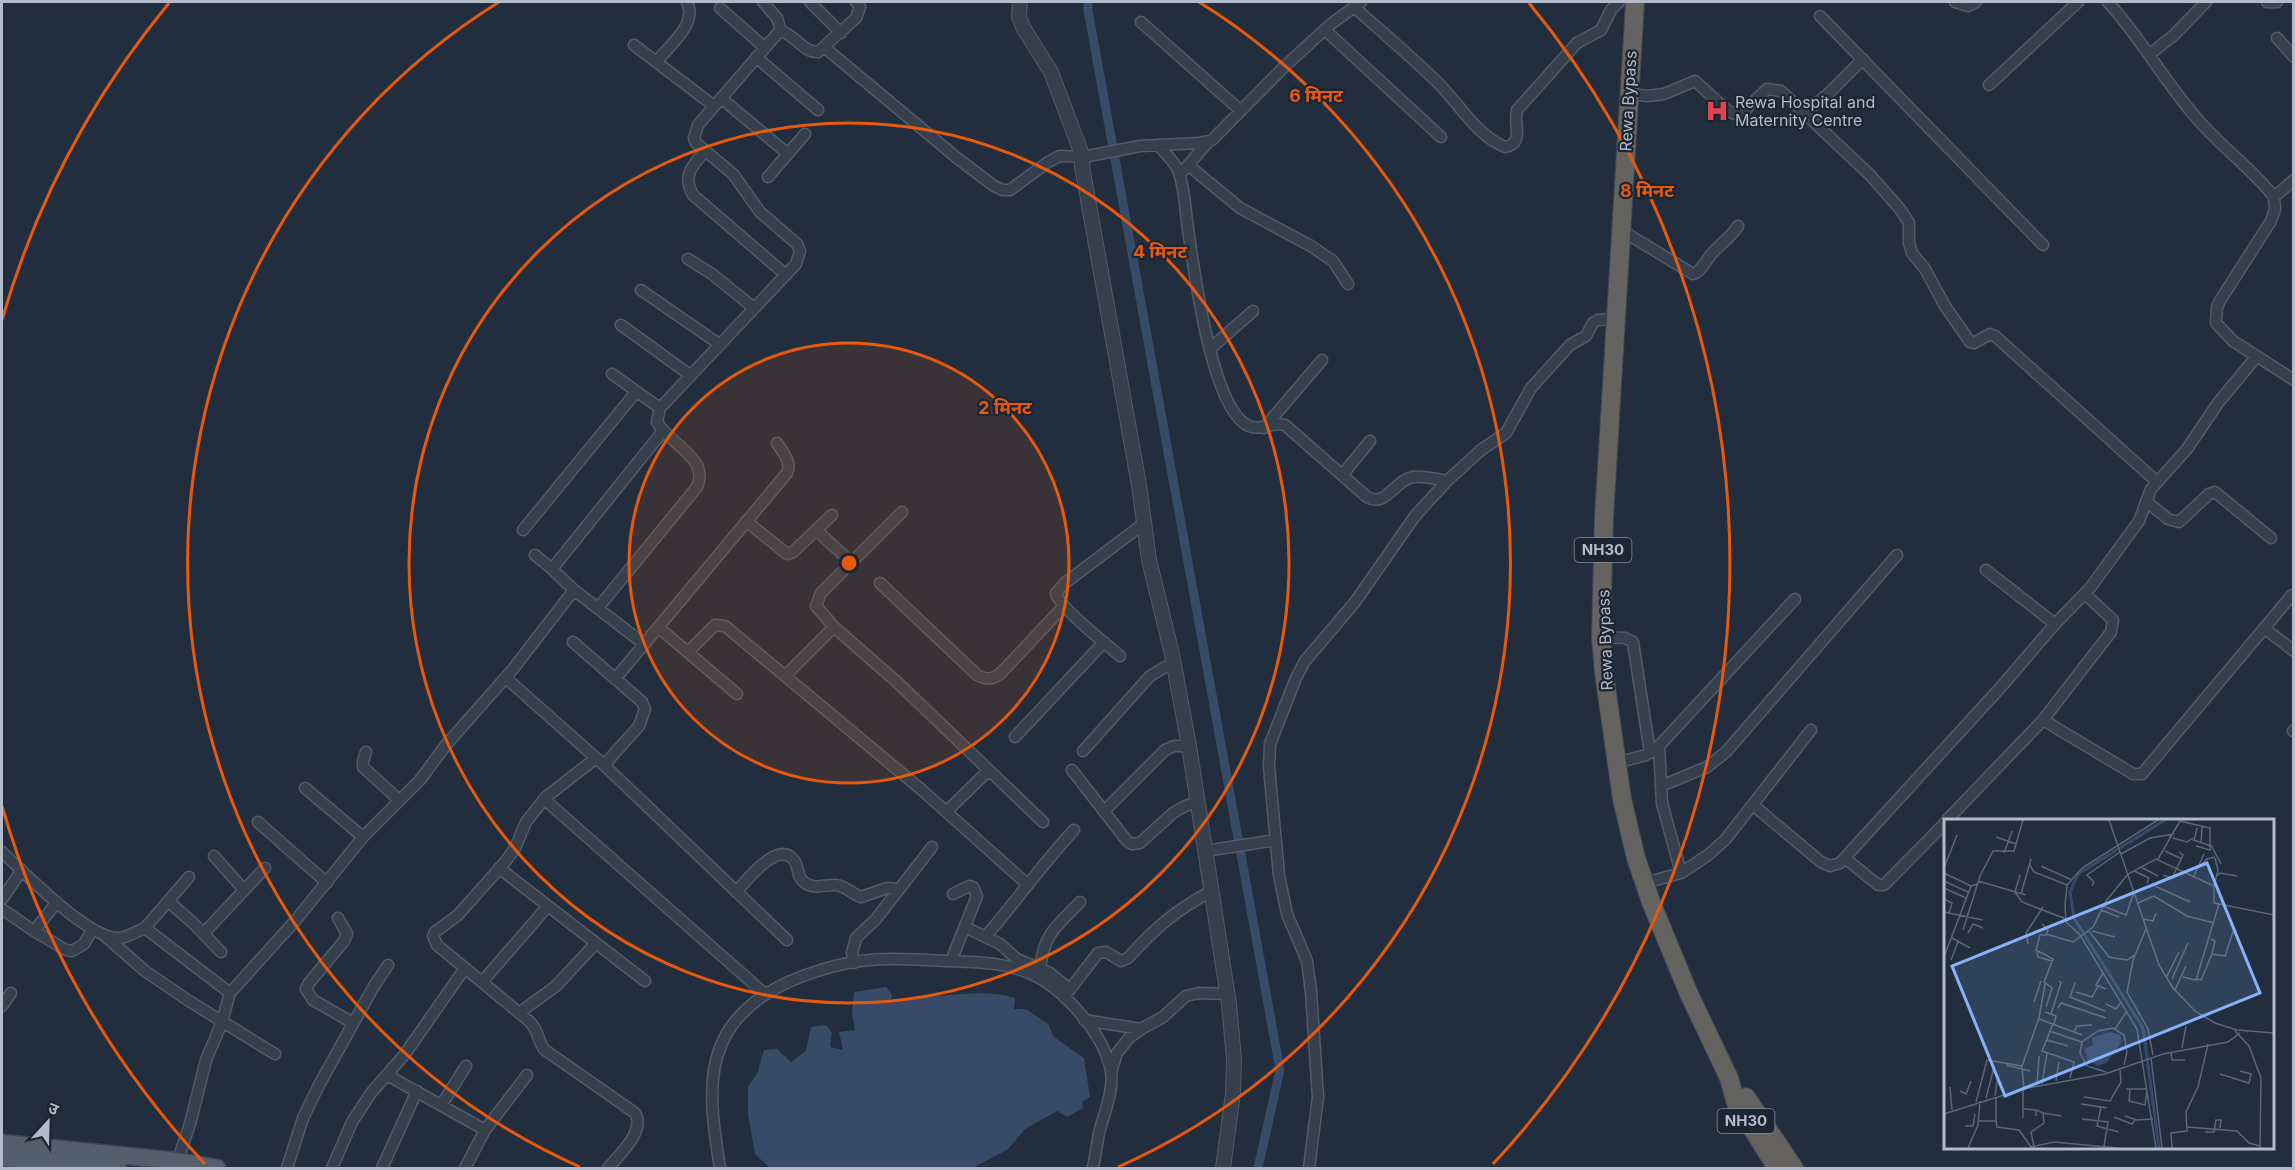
<svg xmlns="http://www.w3.org/2000/svg" width="2295" height="1170" font-family="Inter,'Noto Sans Devanagari',sans-serif">
<style>
.water{fill:#374b68}
.lines{fill:none;stroke-linecap:round;stroke-linejoin:round}
.canal{stroke:#374b68;stroke-width:9}
.minor-casing{stroke:#525b68;stroke-width:13}
.tertiary-casing{stroke:#525b68;stroke-width:16}
.primary-casing{stroke:#404956;stroke-width:19}
.trunk-casing{stroke:#3f4855;stroke-width:20}
.minor{stroke:#36404d;stroke-width:10}
.tertiary{stroke:#36404d;stroke-width:14}
.primary{stroke:#545f6e;stroke-width:16}
.trunk{stroke:#646360;stroke-width:18}
.ring{fill:none;stroke:#e8590c;stroke-width:3}
.labels{text-anchor:middle;stroke-width:4.5;stroke-linejoin:round;paint-order:stroke}
.shield{fill:#1c2532;stroke:#858e9c;stroke-width:1.5}
.shield-label{font-size:15px;font-weight:bold;fill:#b2bbc9}
.street-label{font-size:16px;fill:#b2bbc9;stroke:#1c2532}
.poi-label{font-size:16px;fill:#b2bbc9;stroke:#1c2532;text-anchor:start}
.inset-river{fill:none;stroke:#374b68;stroke-width:3}
.inset-road{fill:none;stroke:#5c6676;stroke-width:1.5}
.view{fill:#84b2fb;fill-opacity:0.15;stroke:#84b2fb;stroke-width:3}
.inset-edge{fill:none;stroke:#b2bbc9;stroke-width:3}
.centre{fill:#e8590c;stroke:#1c2532;stroke-width:3}
.ring-label{font-size:18px;text-anchor:middle;font-weight:bold;fill:#e8590c;stroke:#1c2532;stroke-width:4.5;stroke-linejoin:round;paint-order:stroke}
</style>
<rect width="100%" height="100%" fill="#222e3e"/>
<path class="water" d="M886,987l6,8 -1,4 -7,4c14,2 15,-6 27,-6 4,-1 9,0 14,0 29,-2 62,-8 90,1l-1,11h12l22,15 6,13 30,21 6,39 -8,5 1,6 -16,9 -10,-6 -32,18 -17,20 -35,19h-203l-15,-14 -7,-40v-27l9,-13 7,-24 13,-1 14,13 15,-11 5,-24 15,-2 6,8 -2,14 13,3 -4,-18 16,-2 -3,-17 2,-21z"/>
<g class="lines">
<path class="canal" d="M1088,2v8l192,1060 -22,98"/>
<g class="minor-casing">
<path id="minor" d="M763,2l14,16 4,13
M810,2l31,31
M1955,2l13,4 8,-4
M2108,2c32,35 55,77 86,113 24,30 57,52 80,82l1,12 -4,12 -50,78 -4,8 -1,16 17,18 61,39
M2267,2h10
M1354,7c28,25 58,50 85,77 21,21 37,51 66,63 20,-4 8,-23 12,-37l60,-67 24,-13 10,-20 8,-8
M720,8l44,39
M1820,16l223,229
M1141,22l100,89
M1325,30l116,107
M2277,38l17,19
M634,45l80,61
M824,47l133,111 37,28 9,4h7l38,-28 12,-6 23,1 57,-11 59,-3 13,-3 74,-75 45,-41 30,-22
M2149,55l25,-20 32,-33
M756,57l62,53
M656,62c13,-16 42,-38 31,-60
M1989,85l89,-83
M1629,94l18,2 17,-2 31,-13 33,30 7,3 9,-3 23,-22 14,2 89,84 30,34 9,14v20l3,10 13,16 20,37 25,36 4,1 16,-9 5,2 162,146
M721,98l67,56
M1804,113l24,-19 35,-35
M1158,145c7,8 15,15 20,25 7,18 7,40 10,59 6,42 23,172 57,195 14,9 26,-3 40,1l82,72c20,11 27,-17 46,-20 11,-1 24,2 34,4
M704,152c-12,15 -22,23 -11,43l93,80
M1188,165l52,43 71,38 22,15 15,23
M1184,170l24,-28
M768,177l37,-43
M2274,197l20,-17
M1621,230l72,44c8,-2 11,-11 17,-18 8,-11 20,-17 28,-30
M688,259l24,15 42,34
M641,290l78,54
M621,325l69,50
M1211,348l42,-37
M612,374l48,34
M1264,428l58,-68
M1342,475l28,-34
M2146,501l22,18 11,3 30,-28 6,-2 56,46
M902,512l-81,81 -5,13 18,21 64,56 145,139
M746,521l41,33 6,-2 39,-37
M523,530l113,-138
M816,530l35,32
M535,555l17,14
M1986,570l69,54
M880,583l97,92c10,5 15,5 24,-2l63,-67
M574,590l70,54
M598,608l99,-121c13,-29 -27,-42 -40,-65l3,-14 136,-144 4,-13 -3,-7 -37,-32 -27,-38 -37,-31 -2,-5 4,-13 79,-91 4,-3c14,4 23,22 37,21l38,-34 4,-11 -4,-5
M658,627l79,67
M2264,628l30,23
M1601,637l24,1 8,4 17,111
M573,642l69,60 3,7 -6,17 -35,39
M688,652l27,-27 10,1 198,165 105,94
M1120,656c-13,-11 -62,-50 -64,-63l9,-10 78,-59
M785,676l49,-49
M506,678l98,87 183,175
M615,679l172,-206c5,-11 -4,-20 -10,-30
M2043,720l82,49 8,5h9l150,-179
M2293,731l1,-1
M1015,737l89,-95
M1659,746l3,57 19,70
M1083,751l67,-75 24,-14
M366,752l-3,9v6l36,33
M596,758l-50,39 -20,25 -11,26 -10,14 -47,53 -23,17 -2,4 4,9 92,76c11,11 8,20 16,29l90,63c11,18 -16,42 -27,55
M1616,763l30,-8 13,-9 136,-147
M1072,770l55,71 5,3 8,-1 33,-30 12,-7 13,-4
M1661,786l46,-19 19,-15 171,-197
M305,788l58,49
M544,799l221,195
M1753,805l68,57 9,4 10,-3 161,-176 54,-63 35,-36 49,-67 12,-32 36,-40 31,-46 38,-46
M947,811l42,-41
M1104,811l61,-61 9,-4h15
M1947,820l96,-100 68,-88 2,-12 -28,-26
M258,822l69,61
M1205,851l71,-11
M2,852c24,22 86,87 117,86 8,0 18,-7 26,-10l85,65
M214,856l30,34
M1845,858l33,27h6l62,-63
M499,868l146,113
M1645,883l36,-10 27,-18 17,-15 86,-110
M736,892c11,-12 41,-51 57,-33 7,7 2,17 12,24 11,7 20,1 31,2 10,1 16,9 25,12l26,-9 12,1
M2,899l20,-29
M168,901l25,22 28,29
M2,909l32,22 23,-29
M338,918l9,16 -3,7 -35,42 -3,6 7,11 40,23
M965,927l35,17 17,15 33,14 19,16
M145,928l44,-51
M34,931l32,19 6,1 12,-7 8,-14
M204,933l61,-65
M105,936l40,35 44,30 86,53
M985,937c31,-35 57,-73 89,-107
M951,961l26,-65 -4,-9 -4,-1 -16,8
M854,963l-2,-10 4,-15 20,-19 56,-72
M1040,969c4,-36 16,-42 40,-67
M482,982l66,-76
M1064,997l34,-44 8,-1 15,9 7,-3c29,-32 46,-46 83,-67
M2,1006l9,-13
M519,1013l37,-27 40,-43
M1084,1020l57,9
M1111,1072l6,-19 12,-15 12,-9 22,-12 23,-21 13,-3 29,1
M387,1075l98,55
M442,1104l24,-38
M176,1165l14,-41 16,-64 16,-38 8,-29 65,-72 68,-84 57,-57 26,-35 67,-76 61,-79 -22,-21 111,-138
M287,1168l16,-50 16,-33 55,-99 14,-21
M332,1168l20,-46 19,-29 34,-39 60,-86
M382,1168l35,-77
M465,1168l20,-38 42,-55
M720,1168c-6,-38 -15,-88 2,-125 20,-46 72,-67 117,-78 34,-9 74,-6 109,-4 27,1 55,1 81,12 34,14 75,61 82,98 3,20 -7,42 -12,62 -2,12 -4,24 -6,35
M1309,1168l9,-71 -7,-105 -4,-31 -20,-47 -8,-39 -10,-108 1,-23 26,-66 9,-17 50,-59 60,-86 32,-35 34,-31 25,-17 25,-45 39,-43 16,-9 7,-13 5,-3 17,-1"/>
</g>
<g class="tertiary-casing">
<path id="tertiary" d="M1020,2l-1,15 5,12 27,43 32,85 -1,9 57,319 10,75 23,94 17,92 40,258 5,55 -1,34 -10,75"/>
</g>
<g class="primary-casing">
<path id="primary" d="M2,1143l175,18 40,7
M2,1158l116,10"/>
</g>
<g class="trunk-casing">
<path id="trunk" d="M1635,2l-31,515 -3,120 3,36 18,126 14,59 15,44 38,92 40,84 7,25 41,65
M1746,1097l48,71"/>
</g>
<use href="#minor" class="minor"/>
<use href="#tertiary" class="tertiary"/>
<use href="#primary" class="primary"/>
<use href="#trunk" class="trunk"/>
</g>
<circle cx="849" cy="563" r="220" fill="#e8590c" fill-opacity=".12"/>
<g class="ring">
<circle cx="849" cy="563" r="220"/>
<circle cx="849" cy="563" r="440"/>
<path d="M580 1167A661 661 0 0 1 499 2M1199 2A661 661 0 0 1 1118 1167"/>
<path d="M205 1164A881 881 0 0 1 2 806M2 320A881 881 0 0 1 169 3M1529 3A881 881 0 0 1 1493 1164"/>
</g>
<defs>
<g id="hospital-bare" transform="scale(1.8)"><path d="M-5-5h3v3.5h4V-5h3V5h-3V1.5h-4V5h-3Z" fill="#e0444e" stroke="#1c2532" stroke-width="2.5" paint-order="stroke"/></g>
</defs>
<g fill-rule="evenodd">
<use href="#hospital-bare" x="1717" y="111"/>
</g>
<g class="labels">
<g class="shield">
<rect x="1574.5" y="538" width="57" height="24" rx="4.5"/>
<rect x="1717.5" y="1109" width="57" height="24" rx="4.5"/>
</g>
<g class="shield-label">
<text x="1603" y="555">NH30</text>
<text x="1746" y="1126">NH30</text>
</g>
<g class="street-label">
<text transform="translate(1628 101) rotate(-87)" y="6">Rewa Bypass</text>
<text transform="translate(1605 640) rotate(-92)" y="6">Rewa Bypass</text>
</g>
<g class="poi-label">
<text x="1735" y="108">Rewa Hospital and<tspan x="1735" dy="18">Maternity Centre</tspan></text>
</g>
</g>
<g transform="translate(1944 819)">
<rect width="330" height="330" fill="#222e3e"/>
<path d="M166,213l10,3 2,6 -15,21 -9,4 -10,-5 -4,-12 9,-4 -1,-7z" fill="#374b68"/>
<path class="inset-river" d="M215,329l-16,-120 -69,-110 -4,-26 8,-18 87,-54"/>
<path class="inset-road" d="M165,1l50,145 14,23 22,23 20,12 22,7 37,3M236,2l30,7v22l-14,-4M253,9l-3,12 17,6M52,18l20,7M229,19l14,4 6,-4M257,25l1,-18M267,26l10,19M221,32l17,8M60,34l8,-22M177,35l29,-16 24,-4M214,40l22,-38M85,45l5,8 33,13M97,47l31,14M256,47l7,-7 8,-2M197,48l17,9M0,49l13,-33M190,52l15,7 -2,5M0,54l27,13M76,56l-5,17 7,10 44,17M219,56l9,3 11,-23 -4,-3M250,57l10,-22M273,57l3,-3 17,3M0,62l24,11M34,62l48,14M148,67l2,-4 -7,-7 33,-23M211,67l35,16M270,67l4,-16 -3,-12M0,69l22,10M77,75l10,-35M0,80l8,4 -3,10M194,84l16,-7 33,20 27,7M159,87l23,9 8,-23M157,91l18,7M0,93l39,8M199,100l10,2 3,-8M98,105l6,6 -2,5h-6l-4,15 17,9 -9,23 8,6 -6,19M202,110l-13,31 -6,32 21,37 5,26M19,111l17,-54 13,-25h21l9,-31M144,111l21,27 18,3 8,-5M148,112l23,6M24,114l5,-9 10,4M102,115l27,8 20,-15 13,-26 22,-27 28,-15 58,27v17l60,12M8,119l18,10M84,125l-2,-11 17,-26M93,132l1,6 14,4M268,135l13,2 9,-27M0,138l27,-71 6,-2M7,141l7,-18M159,154l-7,12 10,4M239,158l13,3 23,-76M222,159l13,-26M228,160l16,-36M252,160l5,1 11,-26 3,-13 -4,-2M131,164l-5,14 35,14M231,171l11,-24M132,173l16,5 6,-11M90,183l7,-21M162,185l10,5 5,-7M114,189l3,-5 45,15M101,193l11,4 -2,8M107,195l10,-31 -2,-2M95,200l43,16M109,205l-11,27 32,11 -4,16M171,210l12,-18M105,212l33,11M291,212l14,15 12,32 -1,70M130,213l3,-6 15,-1M103,221l21,6M238,229l4,-22M227,233l1,8h13M207,239l11,90M62,246l24,6M162,253l-19,-6 -7,-13 2,-11 16,-11 15,-3 11,7 3,17 -3,13M276,255l29,9 2,-9 -11,-3M112,262l3,-19M98,265l5,-31M93,266l2,-29M6,268l2,23M79,270v29M80,270l-2,-23 17,-48 6,-34M182,270h21M186,271l-1,11 16,4 2,-14M16,272l6,3 5,-13M51,277l3,-20M140,278l26,4 11,-19 -1,-14M42,279l8,-31M32,283l11,-42 35,6M137,285l26,4M157,288l-4,19 22,6M80,290l12,1v6M99,294l18,3M0,295l79,-25 82,-15 58,-20 65,-12 12,-9M181,297l12,4 16,-1M170,298l18,7 3,-4M138,300l26,3 -4,24M35,302h17l1,6 22,3 12,17 23,-5 63,6M52,302v-24M21,307h8l2,-12M243,308l50,4 12,12 11,3M261,313h9l2,-12h5l-1,8M90,328l-3,-15 13,-9 -1,-10 -7,-3M24,329l10,-23 2,-24M212,329l-19,-119 -57,-94 -14,-13 -1,-16 2,-21 15,-17 76,-48M228,329l-1,-15 16,-2 -1,-19 12,-25 10,-43"/>
<path class="view" d="M263,44l53,130 -255,103 -53,-130z"/>
<rect width="330" height="330" class="inset-edge"/>
</g>
<circle cx="849" cy="563" r="9" class="centre"/>
<g class="ring-label">
<text x="1316" y="102">6 मिनट</text>
<text x="1647" y="197">8 मिनट</text>
<text x="1160" y="258">4 मिनट</text>
<text x="1005" y="414">2 मिनट</text>
</g>
<rect width="2295" height="1170" fill="none" stroke="#b2bbc9" stroke-width="6"/>
<g transform="translate(48 1122) rotate(22)" stroke="#1c2532" stroke-width="4.5" paint-order="stroke">
<path d="M0-4.5L10 22L0 15L-10 22Z" fill="#b2bbc9"/>
<text y="-9" font-size="16" font-weight="bold" text-anchor="middle" fill="#b2bbc9">उ</text>
</g>
</svg>
